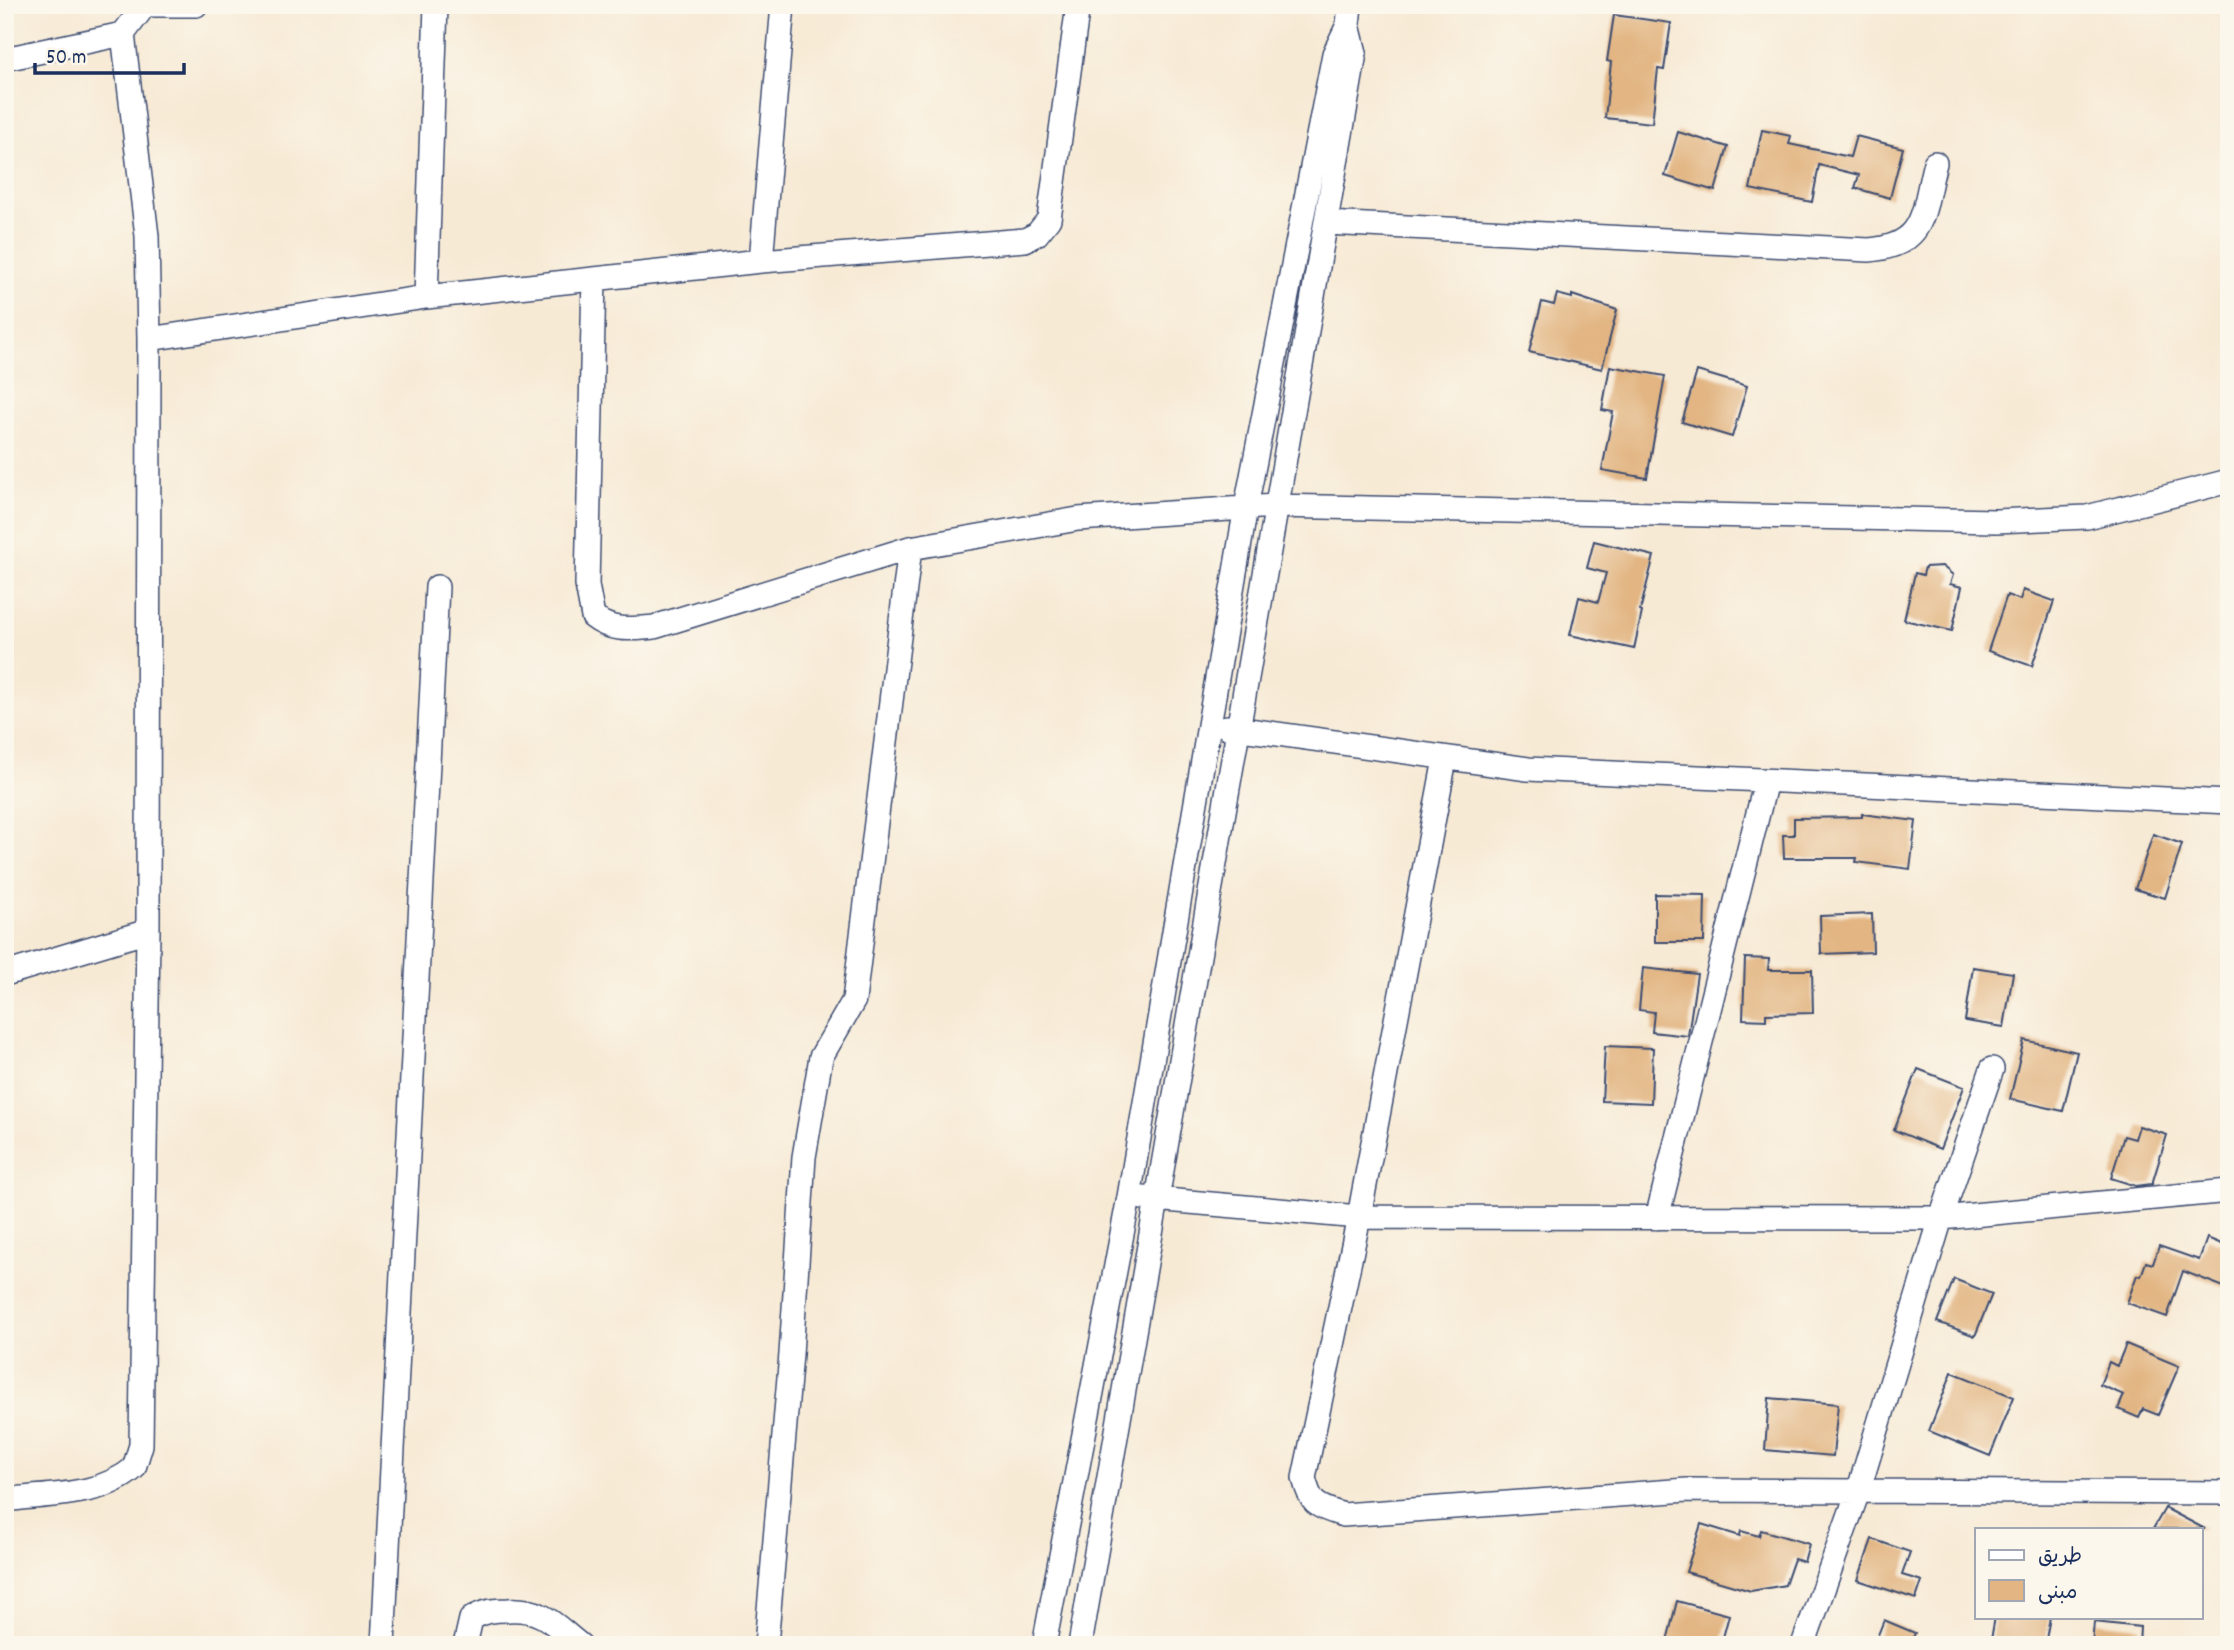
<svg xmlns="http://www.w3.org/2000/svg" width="2234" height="1650" font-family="Dekko,'Playpen Sans Arabic',sans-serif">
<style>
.building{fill:#e2b582}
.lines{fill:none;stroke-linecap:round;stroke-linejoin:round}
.minor-casing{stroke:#3c4b70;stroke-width:26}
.minor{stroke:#fff;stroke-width:23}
</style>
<rect width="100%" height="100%" fill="#fbf7ec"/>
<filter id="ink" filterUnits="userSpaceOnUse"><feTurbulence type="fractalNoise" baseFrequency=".0143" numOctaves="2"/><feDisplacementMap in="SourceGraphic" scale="14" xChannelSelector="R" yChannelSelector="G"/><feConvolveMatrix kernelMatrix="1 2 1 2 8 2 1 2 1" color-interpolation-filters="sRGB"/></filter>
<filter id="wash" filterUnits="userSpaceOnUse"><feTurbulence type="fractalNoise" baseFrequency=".00686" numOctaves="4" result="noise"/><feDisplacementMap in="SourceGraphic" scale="28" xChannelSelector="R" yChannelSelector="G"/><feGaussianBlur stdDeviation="1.57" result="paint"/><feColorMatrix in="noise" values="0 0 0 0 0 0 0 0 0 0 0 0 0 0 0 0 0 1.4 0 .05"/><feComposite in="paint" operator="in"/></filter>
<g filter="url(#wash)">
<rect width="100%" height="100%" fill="#f7ead5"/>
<g id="blocks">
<path class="building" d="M1614,15l57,8 -7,47 -6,-1 -6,54 -47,-5 6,-56 -4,-1z
M1762,130l29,6 -2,8 61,13 6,-21 47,12 -13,50 -35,-10 4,-13 -40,-10 -7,37 -62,-13z
M1678,132l50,15 -13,44 -50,-15z
M1557,294l15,4v-3l45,15 -15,59 -73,-17 13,-50 12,3z
M1610,366l55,10 -18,102 -45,-8 11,-58 -11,-2z
M1697,371l50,15 -15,51 -50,-15z
M1594,541l60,15 -14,55 2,1 -8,37 -64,-14 9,-38 19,5 8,-29 -19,-5z
M1942,566l11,9 -3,9 12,3 -10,44 -48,-11 11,-47 8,2 2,-8z
M2023,590l31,11 -22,65 -44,-15 19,-56 13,5z
M1862,814l54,7 -6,48 -54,-7 1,-4h-73l-1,-23h11v-17l68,-1z
M2153,834l29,10 -17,54 -30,-9z
M1655,894l50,1 -1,47h-49z
M1872,914l1,38 -52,2 -1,-38z
M1745,958l24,1 -1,11h44l1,43 -47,1v6l-23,-1z
M1973,967l40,6 -9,54 -39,-6z
M1643,968l54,6 -9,62 -36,-4 2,-20 -15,-2z
M2024,1040l53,12 -14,59 -53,-12z
M1605,1046l48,2 -2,55 -49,-2z
M1918,1069l46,18 -24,62 -46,-19z
M2139,1126l28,9 -15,49 -16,2 -25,-8 13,-42 11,3z
M2207,1238l22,9v42l-46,-18 -16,46 -40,-14 10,-28 4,1 5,-14 7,2 6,-18 40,14z
M1954,1279l38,15 -17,42 -38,-14z
M2126,1344l53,22 -21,49 -15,-6 -4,9 -21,-9 6,-14 -24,-10 9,-23 8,4z
M1952,1372l62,25 -24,59 -61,-25z
M1769,1398l69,6 -5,52 -68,-6z
M2165,1508l40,21h-52z
M1701,1524l39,12 1,-5 18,5 2,-6 48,14 -5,18 -10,-3 -9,26 -34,6 -65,-19z
M1872,1539l38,13 -8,23 20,6 -6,18 -58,-19z
M1677,1601l52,14 -8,30h-55z
M1995,1617h55l-5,28h-55z
M1884,1620l31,13 -5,12h-36z
M2094,1622l46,5 -1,18h-47z"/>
</g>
</g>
<g filter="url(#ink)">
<use href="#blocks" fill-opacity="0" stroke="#3c4b70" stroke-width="2"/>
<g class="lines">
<g class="minor-casing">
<path id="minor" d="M155,5h41
M5,59l118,-25
M1326,223l543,27c59,-5 53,-39 66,-87
M761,261l22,-256
M594,279l-7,306 6,32c19,15 38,12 61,10l256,-79 168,-29 197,-13 721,15 91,-4 142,-36
M426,297l10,-292
M149,339l277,-42 335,-36 264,-21 12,-6 12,-15 29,-214
M1227,727l301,42 701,33
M1445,759l-86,458 -55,261c7,28 13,28 39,37l344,-25 542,3
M5,974l143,-43
M1143,1198l216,19 582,1 288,-27
M1657,1218l109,-437
M5,1500c42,-6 96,-3 129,-32l7,-23 7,-514 1,-592 -2,-103 -24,-202 22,-29
M383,1645l54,-1058
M465,1645l6,-26c12,-8 23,-9 37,-9 36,-2 46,15 72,35
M766,1645l25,-291 13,-197 17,-100 33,-57 56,-452
M1044,1645l85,-448 117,-690 88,-453 14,-29
M1080,1645l275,-1592 -7,-28 2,-20
M1803,1645l56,-156 82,-271 51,-149"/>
</g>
<use href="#minor" class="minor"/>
</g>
</g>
<rect width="2234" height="1650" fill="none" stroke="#fbf7ec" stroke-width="28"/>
<rect x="1975" y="1528" width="228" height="91" fill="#fbf7ec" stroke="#a1a7b3" stroke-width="2"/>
<rect x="1989" y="1550" width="35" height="10" fill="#ffffff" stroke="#a1a7b3" stroke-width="2"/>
<text x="2038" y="1562" font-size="21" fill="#1b2f5e">طريق</text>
<rect x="1989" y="1580" width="35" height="21" fill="#e2b582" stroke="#a1a7b3" stroke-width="2"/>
<text x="2038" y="1598" font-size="21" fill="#1b2f5e">مبنى</text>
<path d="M35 63v10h149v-10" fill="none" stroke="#1b2f5e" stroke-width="3.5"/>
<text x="46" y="63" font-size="21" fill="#1b2f5e" stroke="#fbf7ec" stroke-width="5" paint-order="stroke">50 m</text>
</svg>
